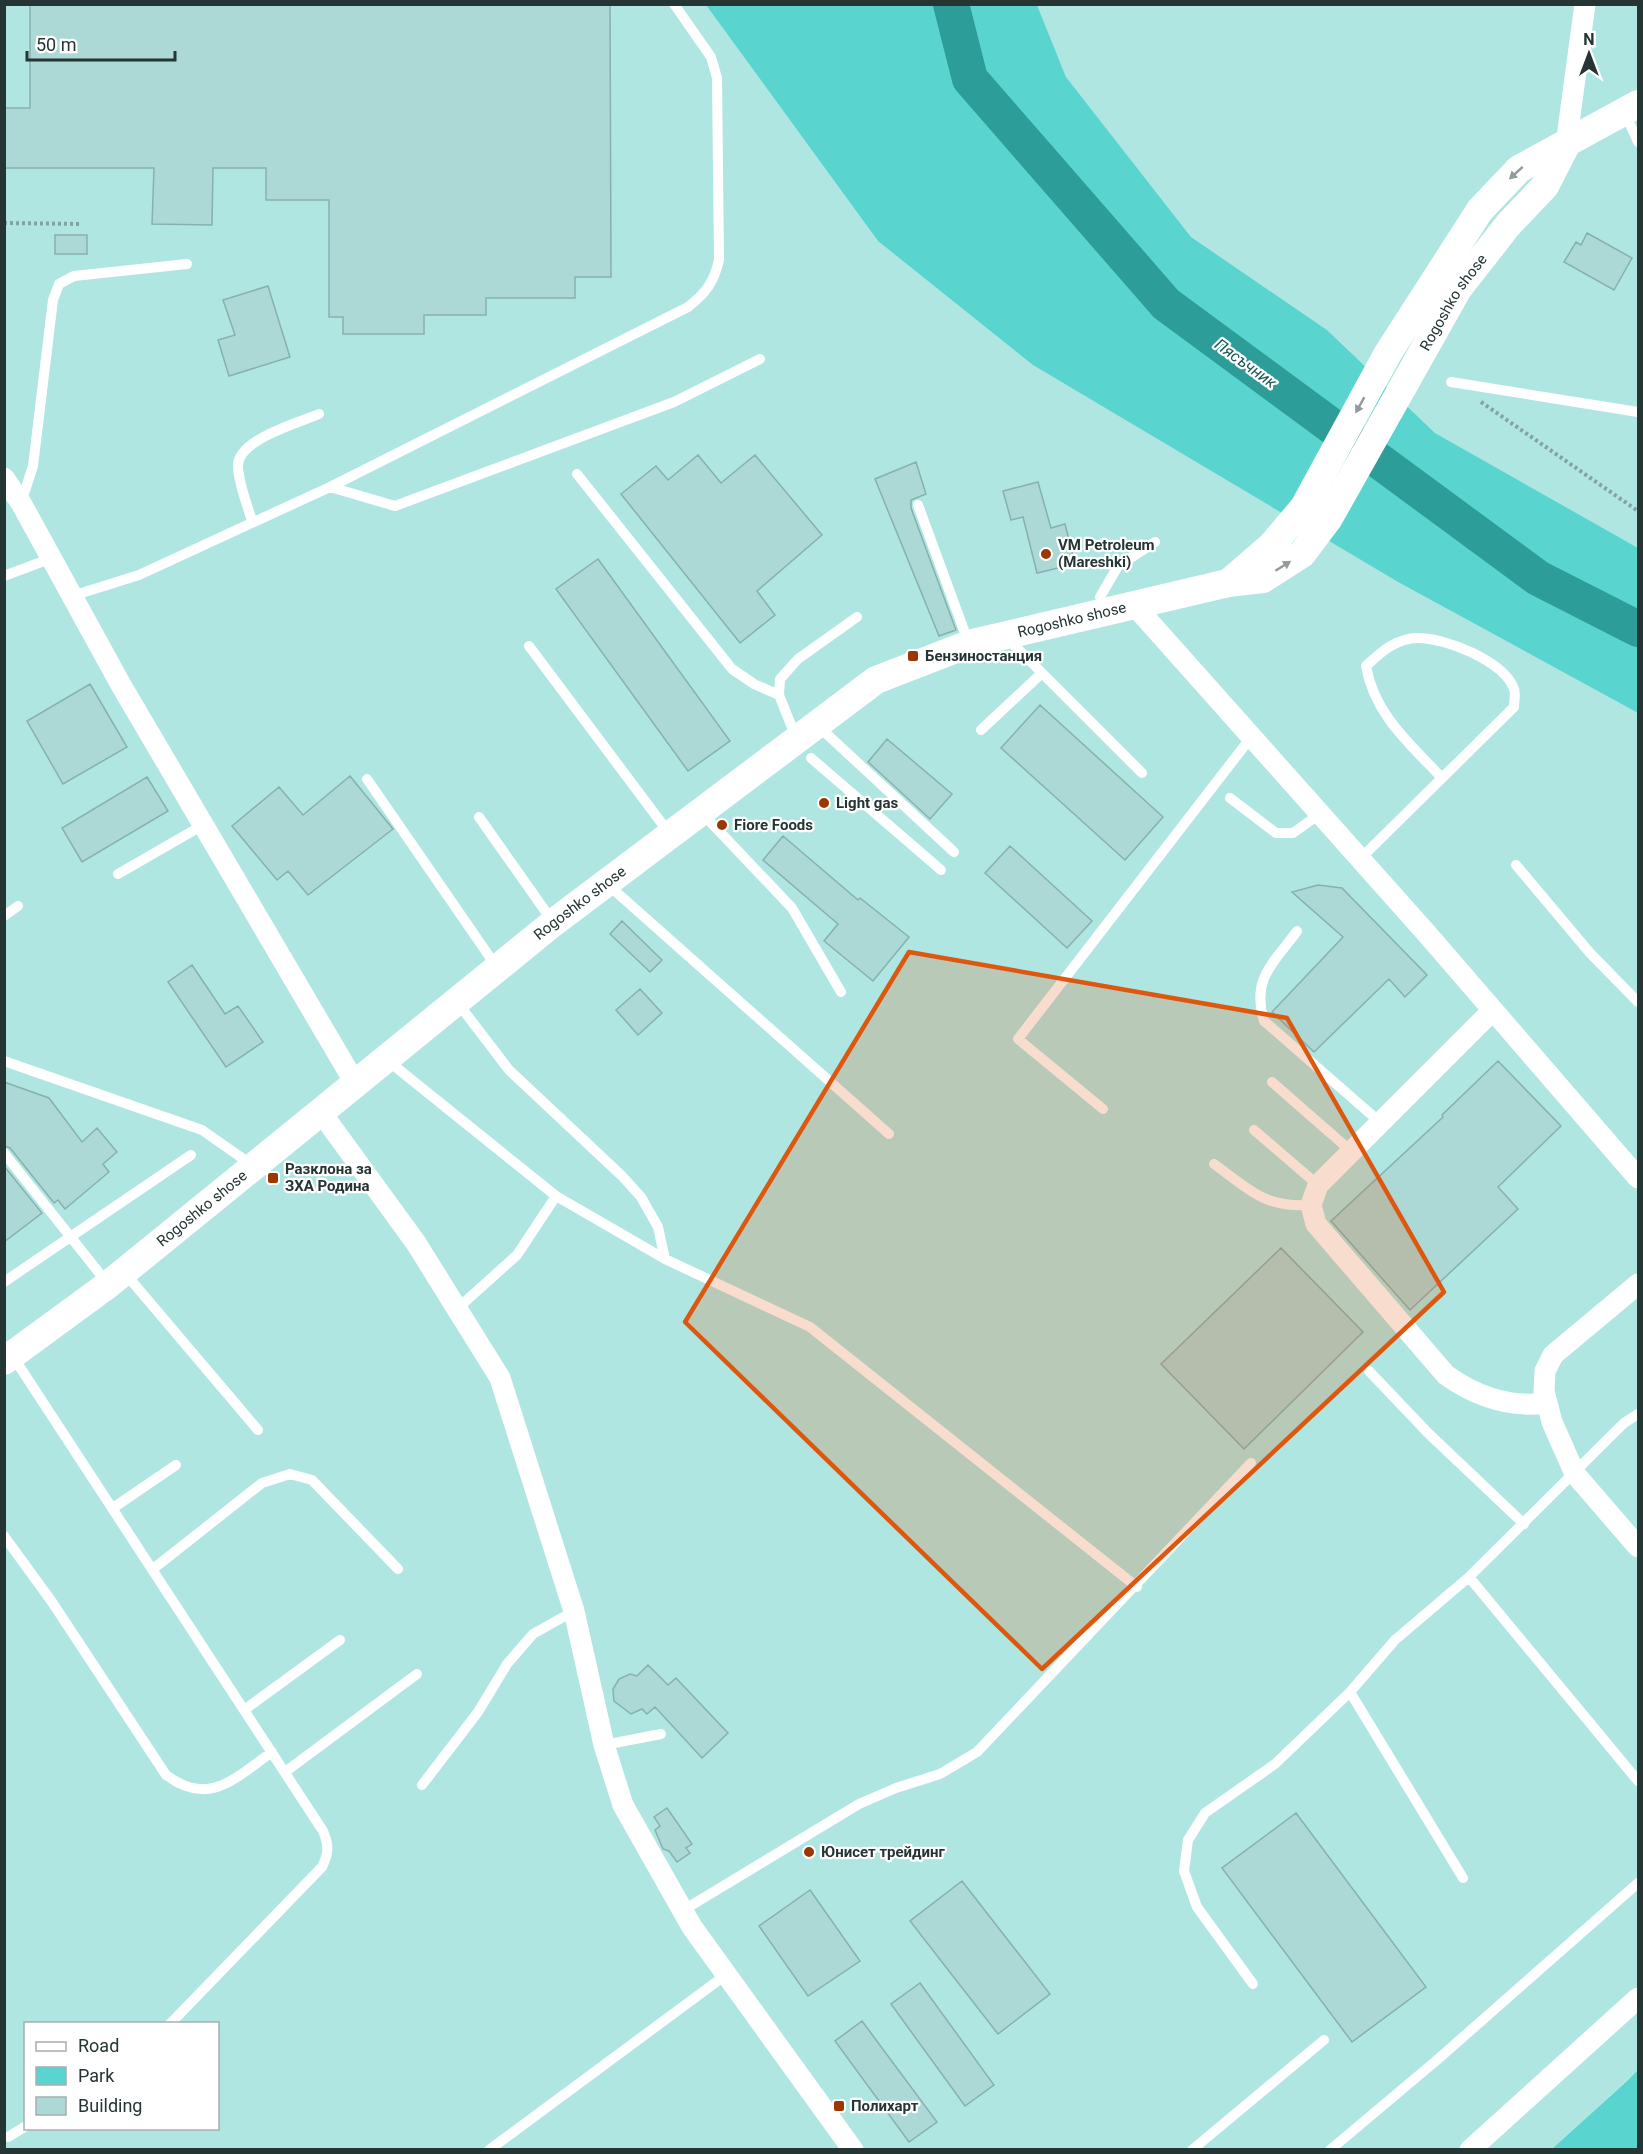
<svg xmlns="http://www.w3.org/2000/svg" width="1643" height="2154" font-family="Roboto,sans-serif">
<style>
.built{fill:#b0e6e2;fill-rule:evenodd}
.green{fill:#59d4ce}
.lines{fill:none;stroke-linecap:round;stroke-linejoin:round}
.river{stroke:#2d9d99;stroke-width:36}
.building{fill:#acd8d5;stroke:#86b1ae;stroke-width:1.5}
.path{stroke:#82a3a1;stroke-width:4;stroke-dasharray:3 3;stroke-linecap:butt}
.service{stroke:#fff;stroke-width:10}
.minor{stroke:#fff;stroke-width:21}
.secondary{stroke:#fff;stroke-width:28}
.oneway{fill:#929a9a}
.marked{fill:#de570e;fill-opacity:0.2;stroke:#de570e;stroke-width:4.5;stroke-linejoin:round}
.poi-dot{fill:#9b3701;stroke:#fff;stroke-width:2}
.labels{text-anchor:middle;stroke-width:4.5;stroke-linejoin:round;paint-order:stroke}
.street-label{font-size:15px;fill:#243534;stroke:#fff}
.poi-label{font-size:15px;font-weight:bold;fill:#243534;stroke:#fff;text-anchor:start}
.water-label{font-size:16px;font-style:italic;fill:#1c5856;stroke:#fff}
</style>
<rect width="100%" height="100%" fill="#c5f2ef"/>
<path class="built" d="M5,5h701l172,236 155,123 365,218 240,131v1357l-86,79 -1547,1zM26,2024h192v104h-192z
M1037,5h601v543l-203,-115 -108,-103 -136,-93 -125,-160z"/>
<path class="green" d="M706,5h331l29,72 125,160 136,93 108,103 203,115v165l-240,-131 -365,-217 -155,-124z
M1638,2070v79h-86l75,-68z"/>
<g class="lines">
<path class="river" d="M951,4l19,75 196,225 372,274 100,51"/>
</g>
<path class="building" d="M30,4h580l1,273h-36v21h-89v17h-62v19h-81v-17h-14v-117h-63v-32h-53l-1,57 -60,-1 2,-56h-150v-60h26z
M1587,233l45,25 -18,32 -50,-28 12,-20 5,3z
M55,235h32v19h-32z
M268,286l22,71 -61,19 -11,-36 17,-5 -12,-35z
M698,455l23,28 34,-28 67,80 -65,56 18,24 -35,28 -119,-149 35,-28 12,14z
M916,462l10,32 -15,6v8l45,122 -17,6 -64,-157z
M1038,482l13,46 14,-4 10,40 -38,9 -14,-56 -12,3 -8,-29z
M598,559l132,182 -42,30 -132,-182z
M90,684l37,63 -64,37 -36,-63z
M1040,705l123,112 -38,43 -124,-112z
M887,739l65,55 -22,25 -62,-57z
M350,776l43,53 -85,66 -20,-24 -11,9 -45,-54 47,-39 24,28z
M147,777l21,34 -86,51 -20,-34z
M783,836l75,64 2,-2 49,39 -36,44 -49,-40 14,-17 -75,-64z
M1010,846l82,75 -25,27 -82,-75z
M1318,885l24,3 85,87 -22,22 -16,-18 -75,73 -42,-40 71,-75 -51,-45z
M622,921l40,39 -12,12 -40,-38z
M192,965l33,49 13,-8 25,36 -37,25 -58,-85z
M640,989l22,24 -24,22 -22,-25z
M1498,1061l63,65 -63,61 20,22 -108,101 -79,-89 112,-104 -1,-2z
M4,1082l45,16 33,44 15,-14 20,24 -14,12 6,8 -44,37 -7,-9 -4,3 -44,-55 -6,-2z
M4,1166l38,47 -38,29z
M1281,1248l82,84 -119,117 -83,-85z
M648,1665l20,20 8,-7 52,55 -26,25 -47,-51 -8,7 -5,-5 -11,5 -17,-13 -1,-12 6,-10 11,-5 7,2z
M667,1808l25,36 -6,4 4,5 -13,9 -8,-11 -6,-2 -8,-19 5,-4 -6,-9z
M1296,1813l130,174 -74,55 -130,-174z
M962,1881l88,113 -52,40 -88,-113z
M810,1890l50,71 -52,35 -49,-70z
M920,1983l74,102 -29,21 -74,-102z
M862,2021l75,101 -28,20 -74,-101z"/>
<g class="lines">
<path class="path" d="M4,223l78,1
M1481,402l157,109"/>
<path class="service" d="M1625,113l13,29
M1451,382l187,30
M577,474l155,195 22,15 25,11
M330,487l65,19 279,-104 86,-43
M21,503l12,-37 20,-166 6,-16 15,-8 113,-12
M918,505l51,139
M252,521c-5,-17 -13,-36 -14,-54 -2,-27 60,-44 81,-53
M4,576l48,-18
M72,596l67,-21 191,-88 358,-180c18,-14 26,-25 31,-47l-2,-182 -6,-21 -37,-53
M1100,597l18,-31 37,-24
M1006,637l136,136
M529,646l140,187
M817,725l137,127
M981,730l61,-57
M797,740l-18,-45 1,-16 18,-20 59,-42
M811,758l130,112
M367,779l129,187
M1230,798l46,35h17l28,-20
M701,812l91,96 49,84
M479,817l74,105
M1361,858l153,-151c0,-5 2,-14 0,-18 -10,-28 -68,-51 -96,-51 -22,0 -37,14 -52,28 8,48 44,78 76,112
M1516,865l74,88 48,49
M118,874l85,-49
M606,883l283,251
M4,916l14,-10
M1297,931c-23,32 -46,47 -33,90l117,102
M457,1002l52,68 113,106 19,21 17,30 7,32
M387,1060l169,136 109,63 145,68 327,260
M4,1061l198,69 50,35
M1272,1082l80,70
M1103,1109l-85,-70 234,-303
M1254,1130l64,55
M4,1153l104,131
M1214,1164c36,26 50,44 97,41
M124,1272l134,158
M4,1282l187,-127
M457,1309l60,-54 39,-59
M12,1355l311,476c6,14 6,22 -1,36l-152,157
M1369,1371l59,62 96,91
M113,1508l63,-43
M4,1536l48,66 114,173c43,32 68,4 106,-23
M153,1569l109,-86 28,-9 22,6 86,89
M1469,1577l169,204
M1350,1692l113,186
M244,1710l96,-70
M604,1745l57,-11
M285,1772l132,-98
M422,1785l56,-73 29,-48 26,-30 41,-23
M682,1911l177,-107 37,-16 44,-14 37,-22 274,-289
M1253,1984l-56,-77 -13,-36 4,-31 17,-27 70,-49 75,-72 45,-52 74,-63 155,-154 14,-9
M8,2137l18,-11
M489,2150l238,-176
M1192,2150l132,-110
M1330,2150l107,-90 201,-177"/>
<path class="minor" d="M1566,145l19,-141
M4,478l17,25 100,182 234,398
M1135,606l293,329 210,243
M1492,1011l-174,174 -7,20 5,19 130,151c31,22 63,33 101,28
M320,1111l96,132 84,135 74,233 30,134 19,60 69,122 161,223
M1638,1284l-85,71 -8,16 -1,20 8,31 23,52 63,73
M1470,2150l168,-152"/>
<g class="secondary">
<path d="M1228,583l44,-38 32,-38 84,-154 92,-143 39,-41 119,-65"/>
<path id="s1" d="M4,1361l105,-77 444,-361 323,-243 93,-36 259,-61 35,-4 39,-25 27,-36 129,-229 50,-64 37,-39 21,-41"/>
</g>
</g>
<defs><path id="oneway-solid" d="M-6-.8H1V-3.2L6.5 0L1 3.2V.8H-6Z" transform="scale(1.5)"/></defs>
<g class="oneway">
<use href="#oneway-solid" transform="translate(1516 173) rotate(138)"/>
<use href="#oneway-solid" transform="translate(1360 405) rotate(119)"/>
<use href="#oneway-solid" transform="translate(1283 566) rotate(-32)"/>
</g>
<path class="marked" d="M909,952l378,66 157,274 -402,377 -357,-347z"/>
<g class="poi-dot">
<circle cx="1046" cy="554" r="6"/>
<rect x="907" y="650" width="12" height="12" rx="3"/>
<circle cx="824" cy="803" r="6"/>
<circle cx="722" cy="825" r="6"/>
<rect x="267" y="1172" width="12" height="12" rx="3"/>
<circle cx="809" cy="1852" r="6"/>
<rect x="833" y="2100" width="12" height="12" rx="3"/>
</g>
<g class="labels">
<g class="street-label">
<text dy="5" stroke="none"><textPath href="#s1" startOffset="1848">Rogoshko shose</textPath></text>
<text dy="5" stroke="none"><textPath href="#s1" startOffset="1312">Rogoshko shose</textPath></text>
<text dy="5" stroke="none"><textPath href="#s1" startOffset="736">Rogoshko shose</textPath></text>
<text dy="5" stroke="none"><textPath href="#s1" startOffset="250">Rogoshko shose</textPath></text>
</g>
<g class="poi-label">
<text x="1058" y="550">VM Petroleum<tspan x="1058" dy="17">(Mareshki)</tspan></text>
<text x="925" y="661">Бензиностанция</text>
<text x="836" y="808">Light gas</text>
<text x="734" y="830">Fiore Foods</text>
<text x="285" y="1174">Разклона за<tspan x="285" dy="17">ЗХА Родина</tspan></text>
<text x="821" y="1857">Юнисет трейдинг</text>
<text x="851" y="2111">Полихарт</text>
</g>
<g class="water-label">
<text transform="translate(1246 363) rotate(36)" y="6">Пясъчник</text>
</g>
</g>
<rect width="1643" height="2154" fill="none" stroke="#243534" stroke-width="12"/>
<rect x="24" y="2022" width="195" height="108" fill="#ffffff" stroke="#a7aeae" stroke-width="1.5"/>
<rect x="36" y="2042" width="30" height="9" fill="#ffffff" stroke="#a7aeae" stroke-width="1.5"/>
<text x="78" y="2052" font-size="18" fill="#243534">Road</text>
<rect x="36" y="2067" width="30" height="18" fill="#59d4ce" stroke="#a7aeae" stroke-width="1.5"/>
<text x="78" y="2082" font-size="18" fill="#243534">Park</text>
<rect x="36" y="2097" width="30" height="18" fill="#acd8d5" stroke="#a7aeae" stroke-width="1.5"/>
<text x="78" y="2112" font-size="18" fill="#243534">Building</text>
<g transform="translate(1589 54)" stroke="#ffffff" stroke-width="4.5" paint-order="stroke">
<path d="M0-4.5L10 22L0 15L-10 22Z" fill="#243534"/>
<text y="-9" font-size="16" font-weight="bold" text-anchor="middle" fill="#243534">N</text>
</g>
<path d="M27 51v9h148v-9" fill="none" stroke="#243534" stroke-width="3"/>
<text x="36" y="51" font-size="18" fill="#243534" stroke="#ffffff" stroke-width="4.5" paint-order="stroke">50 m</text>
</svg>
